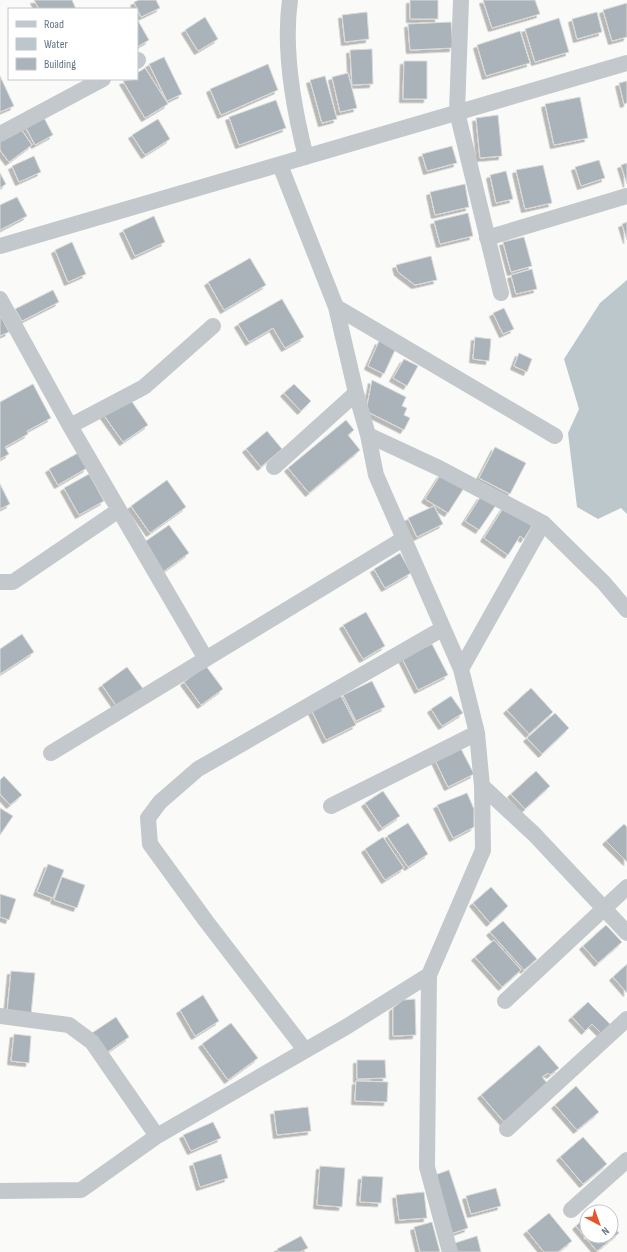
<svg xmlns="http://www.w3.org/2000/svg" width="627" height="1252" font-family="'Sofia Sans Condensed',sans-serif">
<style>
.water{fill:#bbc7cb}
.building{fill:#aab3b9;stroke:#dcdcda;filter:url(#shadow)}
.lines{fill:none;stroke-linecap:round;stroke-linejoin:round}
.minor{stroke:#c3c8cc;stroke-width:16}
</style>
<defs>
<filter id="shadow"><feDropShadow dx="-3.5" dy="3.5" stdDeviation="0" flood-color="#0004"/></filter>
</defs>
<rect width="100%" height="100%" fill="#fafaf8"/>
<path class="water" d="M627,280v234l-6,-6 -23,11 -21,-12 -9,-74 11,-24 -15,-50 36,-56z"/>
<path class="building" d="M34,0h38l4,9h-37z
M139,0h17l4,8 -19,9 -7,-15z
M410,0h28v19h-28z
M483,0h52l5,14 -48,14z
M627,3v34l-15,4 -9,-31z
M367,12l2,27 -24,3 -3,-27z
M597,12l5,20 -25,7 -5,-20z
M205,17l13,22 -20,12 -13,-21z
M559,18l10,34 -34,10 -10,-33z
M137,19l12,21 -12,7z
M451,22l2,26 -43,2 -2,-26z
M520,31l10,32 -44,13 -9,-31z
M372,49l1,35 -21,1 -2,-35z
M164,57l18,37 -15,7 -18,-37z
M404,61h23v38h-24z
M268,64l10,26 -57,25 -11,-26z
M145,68l23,36 -23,14 -22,-37 14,-2v-6z
M348,73l9,35 -17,4 -8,-35z
M0,76l14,30 -14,6z
M325,76l12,43 -15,4 -12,-43z
M627,81v22l-3,1 -5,-21z
M580,97l8,41 -34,7 -9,-41z
M276,100l10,28 -47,17 -10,-28z
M42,114l11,21 -18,10 -11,-21z
M498,115l4,41 -22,2 -4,-40z
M158,119l12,20 -25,16 -13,-20z
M18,125l14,20 -23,17 -9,-12v-12z
M452,146l5,17 -30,8 -5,-17z
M34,156l7,16 -22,10 -7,-16z
M599,160l6,18 -24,8 -6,-19z
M627,163v21l-6,-19z
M543,165l9,38 -27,6 -9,-39z
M506,171l7,28 -17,4 -6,-28z
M0,173l6,11 -6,4z
M465,184l4,23 -34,8 -5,-23z
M17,197l10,19 -27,14v-25z
M468,213l5,23 -33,8 -6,-23z
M154,216l11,26 -30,14 -12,-26z
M627,222v18l-5,-16z
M524,237l8,29 -21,6 -8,-30z
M72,242l14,32 -18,8 -13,-32z
M431,256l6,24 -22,5 -17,-13 -2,-7z
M250,258l16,27 -42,25 -16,-28z
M532,269l5,20 -21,5 -5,-19z
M53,290l6,12 -37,19 -7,-12z
M282,299l22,38 -19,11 -12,-20 -24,14 -11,-18z
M504,308l10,21 -11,5 -10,-21z
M0,315l9,17 -9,4z
M475,337l16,2 -2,22 -16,-2z
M379,341l17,7 -12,26 -16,-8z
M519,353l13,6 -5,13 -13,-6z
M404,359l14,7 -11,20 -14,-8z
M372,380l34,17 -4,9 5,2 -3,7 6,3 -6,12 -38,-19z
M33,384l18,34 -24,13 1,3 -23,13 4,7 -9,5v-57z
M294,384l17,17 -10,10 -17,-18z
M128,396l20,29 -25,17 -20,-28z
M346,420l8,10 -6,5 12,15 -51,43 -21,-25z
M267,431l15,18 -21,18 -15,-18z
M495,447l31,16 -16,31 -31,-16z
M78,453l9,15 -29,17 -9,-16z
M89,474l15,27 -25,14 -15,-27z
M441,474l23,14 -16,25 -23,-14z
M167,480l19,27 -36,26 -19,-27z
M0,484l10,20 -10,5z
M481,496l15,9 -17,25 -14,-9z
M434,506l9,18 -26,13 -9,-19z
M504,507l28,19 -8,13 -4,-3 -12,19 -24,-17z
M169,525l20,28 -26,19 -20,-29z
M400,553l11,20 -26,15 -11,-19z
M366,612l19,34 -22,13 -20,-34z
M22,634l12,18 -34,22v-25z
M432,644l16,31 -30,15 -16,-32z
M206,666l17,23 -22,16 -17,-23z
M127,667l17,23 -26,18 -16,-23z
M372,681l13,26 -29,14 -13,-26z
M531,688l22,24 -24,22 -22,-24z
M341,696l15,29 -30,15 -14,-29z
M451,696l12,17 -21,13 -11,-17z
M555,713l14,15 -27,26 -15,-16z
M460,747l14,27 -26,13 -13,-27z
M536,771l14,15 -25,23 -14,-15z
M4,776l18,19 -12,10 -10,-11v-14z
M383,791l17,25 -18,12 -17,-25z
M467,793l7,16v18l-21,11 -16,-33z
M0,808l13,8 -13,19z
M408,823l20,31 -20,13 -21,-31z
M624,824l3,3v35l-21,-21z
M383,837l21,31 -19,12 -20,-31z
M48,864l16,6 -11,28 -16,-6z
M62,877l23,8 -8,23 -23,-8z
M491,887l17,19 -18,17 -17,-20z
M0,894l16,5 -7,21 -9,-3z
M503,921l34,38 -13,11 -34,-38z
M606,925l16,17 -24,21 -15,-17z
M494,940l27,30 -19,17 -27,-30z
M627,964v29l-14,-16z
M11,971l24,2 -4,42 -24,-2z
M203,995l16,26 -24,15 -15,-26z
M415,999l1,36 -23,1v-28l10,-8z
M588,1002l23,23 -9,9 -10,-10 -7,7 -13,-14z
M116,1017l13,20 -23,16 -14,-20z
M231,1023l27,35 -30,22 -26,-36z
M14,1034l17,2 -2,27 -18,-2z
M539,1045l20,23 -9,7 -2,-2 -6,4 6,7 -44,38 -23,-27z
M357,1060h28l1,18 -29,1z
M356,1081l32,1 -1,20 -32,-1z
M576,1086l23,26 -22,18 -22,-25z
M308,1107l3,24 -34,4 -3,-24z
M213,1122l8,16 -30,13 -8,-16z
M583,1137l24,27 -24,20 -23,-27z
M221,1154l7,24 -28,9 -7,-24z
M320,1166l25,2 -3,39 -25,-2z
M449,1170l19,58 -20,7 -16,-59z
M362,1176l21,1 -2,26 -21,-1z
M496,1188l5,18 -30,8 -5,-18z
M424,1192l3,26 -28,2 -3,-25z
M549,1213l23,28 -14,11h-14l-17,-21z
M587,1216v20h24v-13l8,10 -22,18 -21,-25z
M432,1222l8,30h-20l-6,-25z
M301,1236l7,12 -8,4h-21l-2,-3z
M477,1236l4,16h-27l-2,-8z"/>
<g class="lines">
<path class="minor" d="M290,0c-7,49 4,110 16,157
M461,0l-4,112 44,181
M137,61l1,-1
M0,134l103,-55
M280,165l56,142 20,86 12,42 8,40 85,194 16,64 5,53 1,64 -54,125 -2,192 23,85
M487,238l140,-42
M0,246l627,-183
M0,299l70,127 136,233
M336,307l219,129
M70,426l74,-39 69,-61
M368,435l71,33 104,55 61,60 23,27
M274,467l82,-74
M0,582h13l106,-72
M461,669l82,-146
M51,753l352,-214
M482,786l52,48 93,99
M331,806l146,-73
M505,1001l122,-114
M0,1016l69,9 23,17 65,94
M305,1050l-99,-129 -56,-77 -2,-26 12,-16 38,-33 244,-140
M507,1129l120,-110
M0,1191l81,-1 76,-54 189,-109 83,-52
M571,1210l56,-50"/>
</g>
<rect x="8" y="8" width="130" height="72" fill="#ffffff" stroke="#c1c8cd"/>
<rect x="16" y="21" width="20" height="6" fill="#c3c8cc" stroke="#c1c8cd"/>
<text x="44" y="28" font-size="12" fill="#657683">Road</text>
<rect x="16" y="38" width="20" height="12" fill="#bbc7cb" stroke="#c1c8cd"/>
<text x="44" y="48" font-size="12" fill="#657683">Water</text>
<rect x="16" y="58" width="20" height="12" fill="#aab3b9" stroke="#c1c8cd"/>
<text x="44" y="68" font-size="12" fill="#657683">Building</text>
<g transform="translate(599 1224) rotate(139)"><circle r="19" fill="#ffffff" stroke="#c1c8cd"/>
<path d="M0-3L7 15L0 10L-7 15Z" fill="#e4572e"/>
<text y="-6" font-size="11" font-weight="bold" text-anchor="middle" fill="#657683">N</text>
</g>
</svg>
